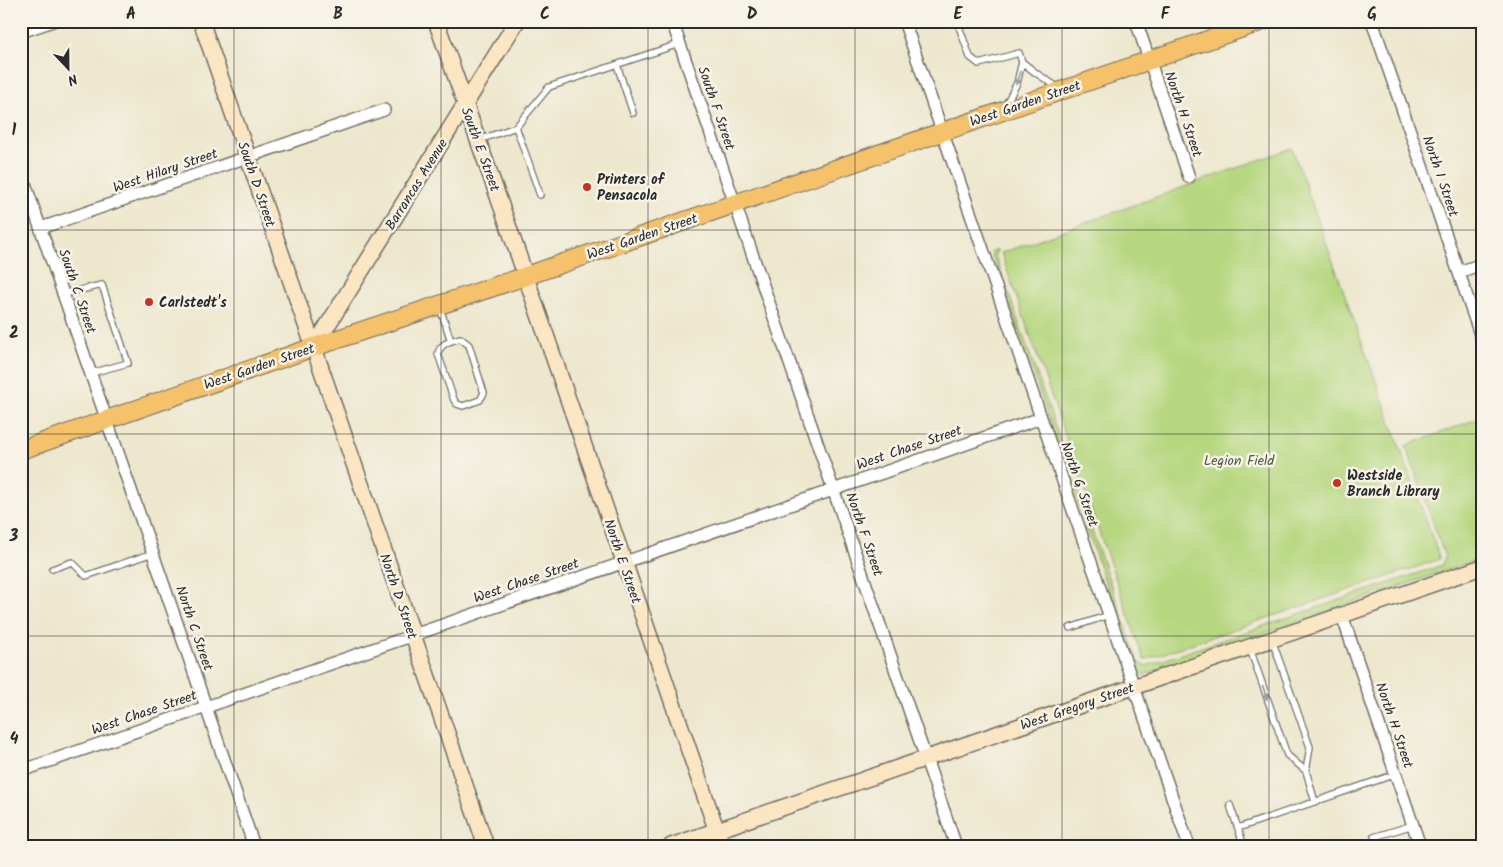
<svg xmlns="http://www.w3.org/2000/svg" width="1503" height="867" font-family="Kalam,sans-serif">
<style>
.green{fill:#b5d77f;stroke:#708155}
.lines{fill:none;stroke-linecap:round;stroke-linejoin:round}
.lane-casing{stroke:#6f6d64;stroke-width:8}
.street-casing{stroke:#6f6d64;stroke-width:14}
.secondary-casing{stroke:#6f6d64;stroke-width:18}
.primary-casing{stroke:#6f6d64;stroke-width:20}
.lane{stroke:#fff;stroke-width:5.5}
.street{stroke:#fff;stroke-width:11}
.secondary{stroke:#fbe6c4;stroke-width:15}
.primary{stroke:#f5c16b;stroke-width:18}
.oneway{fill:#a0a0a0}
.grid{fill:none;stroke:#2b2b2b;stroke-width:1;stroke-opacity:0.55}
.poi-dot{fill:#c8321e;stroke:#f7f3e8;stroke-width:2}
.labels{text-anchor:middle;stroke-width:5;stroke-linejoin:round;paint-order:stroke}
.street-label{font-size:14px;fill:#2b2b2b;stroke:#f7f3e8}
.poi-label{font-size:14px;font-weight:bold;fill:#2b2b2b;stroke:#f7f3e8;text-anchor:start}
.park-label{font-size:14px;fill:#4e5640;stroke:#f7f3e8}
.neatline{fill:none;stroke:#2b2b2b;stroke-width:2}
.grid-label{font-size:16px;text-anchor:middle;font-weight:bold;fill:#2b2b2b}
</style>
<rect width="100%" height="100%" fill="#f7f3e8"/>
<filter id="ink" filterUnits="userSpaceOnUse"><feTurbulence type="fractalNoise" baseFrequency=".02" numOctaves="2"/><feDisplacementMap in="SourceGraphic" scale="10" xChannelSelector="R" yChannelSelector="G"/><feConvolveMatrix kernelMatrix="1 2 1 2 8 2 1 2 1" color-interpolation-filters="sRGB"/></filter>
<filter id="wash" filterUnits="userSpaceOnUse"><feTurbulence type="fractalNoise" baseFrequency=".0096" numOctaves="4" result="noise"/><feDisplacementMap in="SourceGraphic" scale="20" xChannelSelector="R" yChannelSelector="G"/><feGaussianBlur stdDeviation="1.12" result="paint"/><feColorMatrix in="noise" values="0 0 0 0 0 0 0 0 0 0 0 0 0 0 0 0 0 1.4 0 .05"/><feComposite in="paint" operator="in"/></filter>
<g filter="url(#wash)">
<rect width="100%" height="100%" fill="#ede7cd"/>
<path class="green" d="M1292,148l148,411 -296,101 -143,-407z
M997,250l-2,5 143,407 8,4 296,-101 3,-8 -39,-111 76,-29v141l-344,119 -147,-425z"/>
</g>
<g filter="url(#ink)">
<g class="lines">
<g class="lane-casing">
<path id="lane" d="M957,21l13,36 9,7 40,-11 3,9
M617,65l16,48
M1005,106l12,-23 5,-21 14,11 23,15
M516,127l24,68
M479,140l37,-13 33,-40 130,-43
M63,294l39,-9 26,78 -37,10
M440,308l11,33
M460,338l9,7 15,48 -4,7 -17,6 -6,-2 -3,-4 -16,-46c2,-11 13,-13 22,-16z
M52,569l20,-7 14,14 67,-23
M1070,628l39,-13
M1272,640l38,107 -4,24 9,31
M1250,649l37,106 19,16
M1230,805l14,41
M1238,828l158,-54
M1374,837l39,-12"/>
</g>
<g class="street-casing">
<path id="street" d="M672,21l284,825
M904,21l285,825
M1136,21l53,156
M1372,21l110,319
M21,32l32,-11
M21,172l233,674
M41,228l343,-118
M1459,272l23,-8
M1342,615l78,231
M21,771l1020,-353
M21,843l1,3"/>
</g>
<g class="secondary-casing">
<path id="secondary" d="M201,21l285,825
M436,21l72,204 214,621
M314,347l203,-326
M671,846l811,-279"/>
</g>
<g class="primary-casing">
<path id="primary" d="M21,450l293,-103 212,-71 737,-255"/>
</g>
<use href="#lane" class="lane"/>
<use href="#street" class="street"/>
<use href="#secondary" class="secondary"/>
<use href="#primary" class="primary"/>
</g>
<defs><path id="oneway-solid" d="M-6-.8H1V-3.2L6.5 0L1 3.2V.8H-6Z" transform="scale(1.25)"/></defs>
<g class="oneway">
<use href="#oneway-solid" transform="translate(1018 78) rotate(107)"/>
<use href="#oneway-solid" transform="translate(1265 693) rotate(71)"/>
</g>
</g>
<path class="grid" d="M234,21v825M441,21v825M648,21v825M855,21v825M1062,21v825M1269,21v825M21,230h1461M21,434h1461M21,636h1461"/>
<g class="poi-dot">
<circle cx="587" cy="187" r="5"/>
<circle cx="149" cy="302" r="5"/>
<circle cx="1337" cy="483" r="5"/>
</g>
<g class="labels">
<g class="street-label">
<text transform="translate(1025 103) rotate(-19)" y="5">West Garden Street</text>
<text transform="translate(717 108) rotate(71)" y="5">South F Street</text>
<text transform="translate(1184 114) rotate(71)" y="5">North H Street</text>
<text transform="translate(481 149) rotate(70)" y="5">South E Street</text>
<text transform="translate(165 170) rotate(-19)" y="5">West Hilary Street</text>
<text transform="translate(1441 176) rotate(71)" y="5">North I Street</text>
<text transform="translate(257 184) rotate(71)" y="5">South D Street</text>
<text transform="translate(416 184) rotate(-58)" y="5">Barrancas Avenue</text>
<text transform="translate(642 236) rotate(-19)" y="5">West Garden Street</text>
<text transform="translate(78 291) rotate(71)" y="5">South C Street</text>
<text transform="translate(259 366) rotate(-19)" y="5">West Garden Street</text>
<text transform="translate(909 447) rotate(-19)" y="5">West Chase Street</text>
<text transform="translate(1080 484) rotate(71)" y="5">North G Street</text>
<text transform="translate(865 534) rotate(71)" y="5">North F Street</text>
<text transform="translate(623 561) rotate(71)" y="5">North E Street</text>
<text transform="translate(526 580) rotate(-19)" y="5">West Chase Street</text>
<text transform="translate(399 596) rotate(71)" y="5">North D Street</text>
<text transform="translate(195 628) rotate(71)" y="5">North C Street</text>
<text transform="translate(1077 706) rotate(-19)" y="5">West Gregory Street</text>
<text transform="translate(144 712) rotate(-19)" y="5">West Chase Street</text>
<text transform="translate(1395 725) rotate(71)" y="5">North H Street</text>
</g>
<g class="poi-label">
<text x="597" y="184">Printers of<tspan x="597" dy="16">Pensacola</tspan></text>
<text x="159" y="307">Carlstedt's</text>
<text x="1347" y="480">Westside<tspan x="1347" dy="16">Branch Library</tspan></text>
</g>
<g class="park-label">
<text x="1239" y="465">Legion Field</text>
</g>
</g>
<rect width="1503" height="867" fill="none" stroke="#f7f3e8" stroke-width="55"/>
<g transform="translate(68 68) rotate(158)" stroke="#f7f3e8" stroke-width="4" paint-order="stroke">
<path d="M0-4L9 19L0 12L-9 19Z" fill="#2b2b2b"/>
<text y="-8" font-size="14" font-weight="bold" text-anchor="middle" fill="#2b2b2b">N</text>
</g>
<rect x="28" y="28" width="1448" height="812" class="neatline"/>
<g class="grid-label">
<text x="131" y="19">A</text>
<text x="338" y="19">B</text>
<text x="545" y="19">C</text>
<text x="752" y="19">D</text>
<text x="958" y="19">E</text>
<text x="1165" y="19">F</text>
<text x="1372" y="19">G</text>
<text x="14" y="135">1</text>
<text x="14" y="338">2</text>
<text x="14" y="541">3</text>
<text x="14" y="744">4</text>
</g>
</svg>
